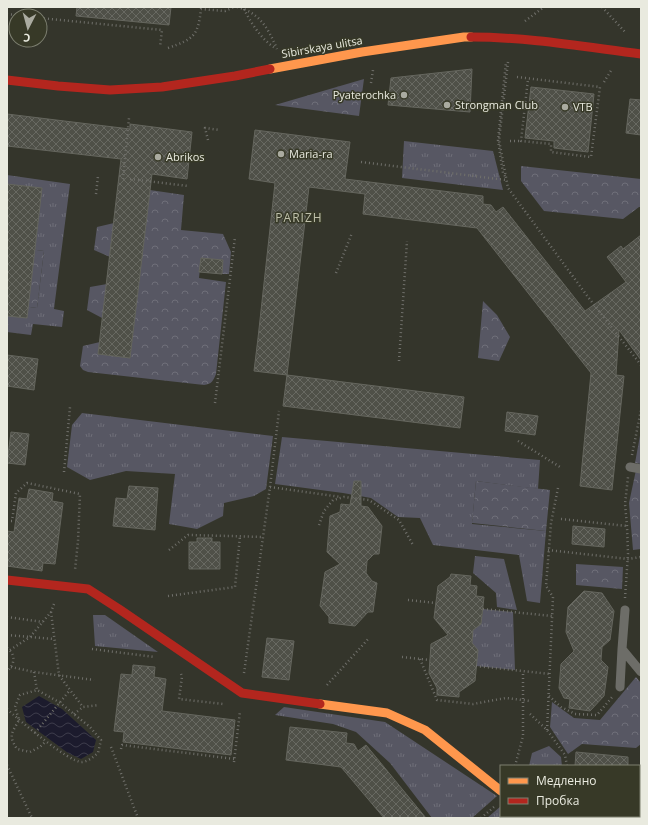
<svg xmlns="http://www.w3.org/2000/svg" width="648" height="825" font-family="'Open Sans',sans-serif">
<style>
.grass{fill:url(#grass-tufts)}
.forest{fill:url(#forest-crowns)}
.water{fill:url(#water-waves)}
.building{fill:url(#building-cross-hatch);stroke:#65665e}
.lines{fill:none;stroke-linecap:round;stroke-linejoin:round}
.path{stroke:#70706b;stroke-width:2.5;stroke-dasharray:1 3;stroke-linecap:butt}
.lane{stroke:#6d6d68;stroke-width:9}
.street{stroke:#6d6d68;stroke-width:17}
.slow{stroke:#ff974d;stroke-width:9}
.jam{stroke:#b3261e;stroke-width:9}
.path-bridge{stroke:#70706b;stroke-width:2.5;stroke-dasharray:1 3;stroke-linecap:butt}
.poi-dot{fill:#aaaba0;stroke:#373927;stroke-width:1.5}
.labels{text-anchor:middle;stroke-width:3;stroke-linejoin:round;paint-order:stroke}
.street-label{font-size:11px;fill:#e9eadf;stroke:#373927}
.poi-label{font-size:11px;fill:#e9eadf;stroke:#373927;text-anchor:start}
.neighbourhood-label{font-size:12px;letter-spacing:1px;fill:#bfc0ab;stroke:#373927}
</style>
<defs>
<pattern id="grass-tufts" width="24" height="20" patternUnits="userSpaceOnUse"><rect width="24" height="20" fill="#575763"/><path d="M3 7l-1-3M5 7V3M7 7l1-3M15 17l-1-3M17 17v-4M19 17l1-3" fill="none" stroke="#6f6f79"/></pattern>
<pattern id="forest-crowns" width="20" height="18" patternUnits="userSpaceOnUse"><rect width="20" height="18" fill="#575763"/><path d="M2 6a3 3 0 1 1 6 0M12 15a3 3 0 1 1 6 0" fill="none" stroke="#6f6f79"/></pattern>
<pattern id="water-waves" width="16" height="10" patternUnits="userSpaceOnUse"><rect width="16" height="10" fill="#1c1b2d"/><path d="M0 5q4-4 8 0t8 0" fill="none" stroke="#3d3c4b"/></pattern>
<pattern id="building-cross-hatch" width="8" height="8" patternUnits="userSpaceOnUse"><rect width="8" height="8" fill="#4f5048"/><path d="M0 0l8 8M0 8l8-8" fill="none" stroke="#686962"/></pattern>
</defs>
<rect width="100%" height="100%" fill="#34352b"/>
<path class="grass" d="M404,141l89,10 10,39 -101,-12z
M7,175l63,9 -16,125 10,2 -2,16 -29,-3 -2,11 -24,-3v-28l30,4 7,-57 -37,-5z
M82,413l191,23 -7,53 -12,7 -30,7 -1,13 -26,13 -28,-5 6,-50 -49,-3 -36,9 -23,-13 5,-42z
M282,437l258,23 -2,29 -62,-8 -4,43 74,7 -6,72 -13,-2 -8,-46 -86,-10 -13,-27 -22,-1 -27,-19 -28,-5 -68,-9z
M475,556l29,3 13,51 -20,-3 -1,-14 -23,-20z
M483,609l30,3 2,58 -39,-4 -4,-23 1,-13 8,-6z
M93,615h12l53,37 -63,-6z
M284,707l101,15 112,74 -25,22h-40l-42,-55 -34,-31 -23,-8 -58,-9z
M549,746l12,11 1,9h-33l3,-13z
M501,806v10h16l2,2h-32z
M536,816h56v1l7,1h-61z"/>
<path class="forest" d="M364,79l-5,37 -84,-11z
M521,166l120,13v28h-2l-16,12 -79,-8 -23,-30z
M150,190l34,5 -3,35 42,4 8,18 -2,22h-7l1,-14 -22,-2 -2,20 27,4 -10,92c-3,7 -4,10 -12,11l-116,-13 -5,-2 -3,-4 3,-20 17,-4 -2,12 32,4z
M114,223l-4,34 -16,-7 3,-23z
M7,246l37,5 -7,57 -30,-4z
M107,284l-5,34 -15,-8 3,-23z
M483,301l14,14 13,22 -11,24 -21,-3z
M641,430v34l-6,-1z
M636,470l5,1v78l-8,1 -4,-47z
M476,481l74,9 -4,41 -74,-8z
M576,564l47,3 -1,22 -46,-4z
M636,677l5,6v61l-5,4 -54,-4 -14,10 -18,-27 2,-25 22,16 26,2z"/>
<path class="water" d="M39,696l23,13 34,31 -3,12 -12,7 -13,-6 -42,-31 -4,-15z"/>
<path class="building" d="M77,7h94l-2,18 -93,-9z
M472,69l-2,43 -82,-7 3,-27z
M531,87l63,7 -6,58 -34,-4v-7l-29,-3z
M630,99l11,1v35l-15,-2z
M7,114l123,15v-5l62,8 -5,47 -35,-5 -22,184 -32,-4 23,-195 -114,-13z
M255,130l95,12 -5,37 138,17v8l8,1 5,7 7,-5 82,104 41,-29 -19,-25 14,-11 2,3 18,-14v125l-22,-30 -3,45 8,1 -12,114 -32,-4 11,-113 -114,-145 -114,-14 2,-20 -56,-7 -22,188 -33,-4 4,-33 17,-155 -26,-4z
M7,184l35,4 -15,130 -20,-2z
M201,258l22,2 -1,14 -23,-2z
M7,355l31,4 -4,31 -27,-4z
M287,375l177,22 -4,31 -177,-22z
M507,412l31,4 -3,19 -30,-4z
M11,432l18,2 -4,31 -18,-2z
M354,481h7v25l7,1 14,19 -3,28h-5l-7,7 -1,12 6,8 5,2 -4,29h-5l-13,14 -26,-3v-6l-9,-11 5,-34 15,-8 -13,-12 3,-36 10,-4 1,-8 9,1z
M129,486l29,2 -3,42 -42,-4 3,-28 11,1z
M29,489l24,4 -1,8 11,2 -8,61 -12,-1 -1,8 -35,-5v-35l7,1 5,-34 8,1z
M573,526l32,3 -1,18 -32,-3z
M197,538h15v4h8v27h-31v-27h8z
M451,574l20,2 -1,9 7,1 -1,10 8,1 -3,27 -8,6 -1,13 6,7 -3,31 -16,11v5l-22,-2v-7l-8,-15 2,-29 17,-9 -14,-17 4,-32 12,-9z
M584,591l18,2 12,18 -4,29 -8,7 -1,13 7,7 -4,29 -14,15 -21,-3 1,-9 -6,-1 -5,-10 2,-24 13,-13 -8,-19 2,-25z
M267,638l27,3 -5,39 -27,-3z
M133,665l22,2 -1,10 12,2 -4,32 73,9 -4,35 -108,-13 1,-10 -10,-1 7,-57 11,1z
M290,727l57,6 -1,10 8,1 4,7 8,-6 60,73h-42l-43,-51 -55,-7z
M576,752l52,5v9h-53z"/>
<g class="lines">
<path class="path" d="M237,7c23,6 31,21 40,42
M602,7l24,26
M244,9c7,14 17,30 31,39
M7,14l17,2
M40,18l122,12 -2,17
M525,21l19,-14
M168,48c25,-9 30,-11 33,-39l24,2 9,-4
M508,62l-9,78 9,48 80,109 53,68
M517,77l83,10 -9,70 -40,-5v-8l-30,-3 7,-62
M604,82l8,-13
M371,83l2,-13
M208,140l-3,-12 15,2
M510,141h11
M361,162l145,18
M505,176l-2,-3 -5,-33 8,-78
M123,179l6,-61
M130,179l58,7
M96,194l2,-18
M336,273l16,-40
M399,361l8,-120
M215,403l20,-166
M518,441l42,26
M632,455l9,-45
M64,472l6,-65
M270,487l71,10
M561,519l66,7
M7,521h5l4,-28 11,-10 53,11 -2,47 -3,29
M319,525l5,-14 9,-11 11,-3 25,3 30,20 14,25
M169,550l19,-15 42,1 33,1
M548,550l80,9 13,-2
M168,596l67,-9 5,-51
M625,598l3,-44 -1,-28 -2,-22 3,-27
M408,600l28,3
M483,609l69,7
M51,612l8,63 11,15 13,17 16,-2
M7,617l36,5
M7,635l47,4
M7,648c9,6 8,17 0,23
M92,649l63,8
M10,650l20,-13 21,-25 3,-8
M402,657l28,3
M420,659l17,41 36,4 33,-6 24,3
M476,666l74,8
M11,667l23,5 60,8
M34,672l3,18
M244,673l26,-186 9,-76
M181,674l1,3 -3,22 44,5
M327,685l42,-47
M549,696l12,11 14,7 22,1 16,-19
M7,709c12,11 61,53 75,53 7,-1 11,-5 16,-9l3,-13 -11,-13 -31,-25 -22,-12 -17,5 -5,12 4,13c-7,13 -11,15 -2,29l13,3 10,-5 6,-6
M74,714l9,-7
M530,714l17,16 18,25 2,11
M547,730l6,-133 -7,-11 5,-63 7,-35
M111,747l27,71
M121,749l1,-4 113,14
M234,762l6,-51
M7,765l25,53
M515,766l8,-30v-65
M481,818l13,-11"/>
<path class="lane" d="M630,467l11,2
M625,610l-3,39 19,23
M620,687l2,-38"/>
<path class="street" d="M527,816l2,2"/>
<path class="slow" d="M270,69l92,-17 102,-15h7
M320,704l67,9 38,17 76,61"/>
<path class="jam" d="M471,37c57,0 114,10 170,17
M7,80l51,6 52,4 52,-3 73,-11 35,-7
M7,580l81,9 31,20 123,84 78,11"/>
<path class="path-bridge" d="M35,733l35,-43"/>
</g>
<g class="poi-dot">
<circle cx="404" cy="95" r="4"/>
<circle cx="447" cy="105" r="4"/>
<circle cx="565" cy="107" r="4"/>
<circle cx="281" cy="154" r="4"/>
<circle cx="158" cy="157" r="4"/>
</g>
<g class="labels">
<g class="street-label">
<text transform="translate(322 47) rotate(-10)" y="4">Sibirskaya ulitsa</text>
</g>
<g class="poi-label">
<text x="396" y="99" text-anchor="end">Pyaterochka</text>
<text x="455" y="109">Strongman Club</text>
<text x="573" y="111">VTB</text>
<text x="289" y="158">Maria-ra</text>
<text x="166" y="161">Abrikos</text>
</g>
<g class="neighbourhood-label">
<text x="299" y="222">PARIZH</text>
</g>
</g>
<rect width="648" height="825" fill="none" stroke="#e9eadf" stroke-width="16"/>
<rect x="500" y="765" width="140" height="52" fill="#373927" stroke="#7e8071"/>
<rect x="508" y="778" width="20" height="6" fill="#ff974d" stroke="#7e8071"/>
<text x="536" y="785" font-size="12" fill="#e9eadf">Медленно</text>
<rect x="508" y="798" width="20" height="6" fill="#b3261e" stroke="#7e8071"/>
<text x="536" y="805" font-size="12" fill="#e9eadf">Пробка</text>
<g transform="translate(28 28) rotate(186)"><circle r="19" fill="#373927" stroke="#7e8071"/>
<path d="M0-3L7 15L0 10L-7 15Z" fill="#aaaba0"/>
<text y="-6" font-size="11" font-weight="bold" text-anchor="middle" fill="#e9eadf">С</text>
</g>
</svg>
